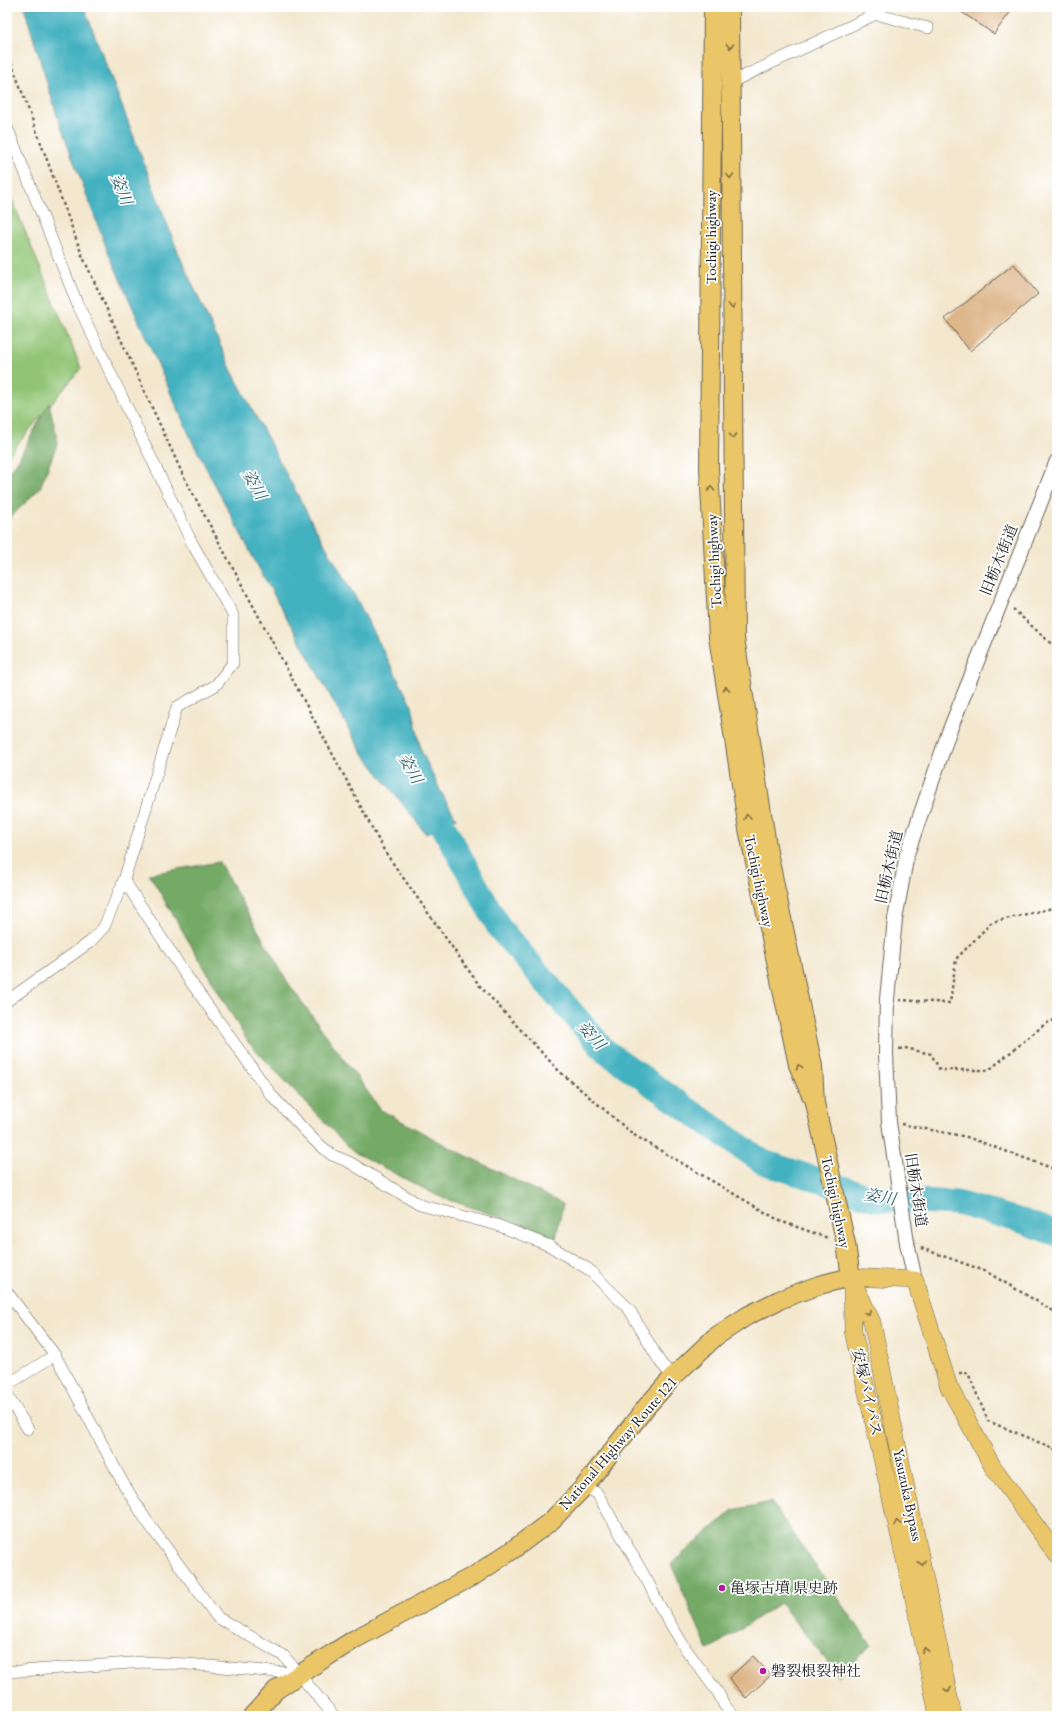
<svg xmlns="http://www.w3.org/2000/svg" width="1064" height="1723" font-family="'EB Garamond','Noto Serif JP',serif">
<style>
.green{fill:#91c475;stroke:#567048}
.forest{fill:#74aa66;stroke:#486341}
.water{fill:#43b1c0;stroke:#30666e}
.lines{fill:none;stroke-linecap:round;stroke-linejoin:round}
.river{stroke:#43b1c0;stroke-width:25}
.building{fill:#ddb689}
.minor-casing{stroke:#67635a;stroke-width:12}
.tertiary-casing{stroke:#67635a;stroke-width:16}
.primary-casing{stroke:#67635a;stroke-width:18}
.trunk-casing{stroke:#67635a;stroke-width:20}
.path{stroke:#67635a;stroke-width:2.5;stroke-dasharray:3 3;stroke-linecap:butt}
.minor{stroke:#fff;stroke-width:11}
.tertiary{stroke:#fff;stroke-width:14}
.primary{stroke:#eac669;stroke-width:17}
.trunk{stroke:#eac669;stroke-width:18}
.oneway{stroke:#837142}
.poi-dot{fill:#b5179e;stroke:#fff;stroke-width:1.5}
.labels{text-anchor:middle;stroke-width:3.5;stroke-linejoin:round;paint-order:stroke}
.street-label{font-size:15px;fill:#1c1c1c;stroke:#fff}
.poi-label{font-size:15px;fill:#1c1c1c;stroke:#fff;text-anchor:start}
.water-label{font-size:16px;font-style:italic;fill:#2e5f66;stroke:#fff}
</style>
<rect width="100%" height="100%" fill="#fff"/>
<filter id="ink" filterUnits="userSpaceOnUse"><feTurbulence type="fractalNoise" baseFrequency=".025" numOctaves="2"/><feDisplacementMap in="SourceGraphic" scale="8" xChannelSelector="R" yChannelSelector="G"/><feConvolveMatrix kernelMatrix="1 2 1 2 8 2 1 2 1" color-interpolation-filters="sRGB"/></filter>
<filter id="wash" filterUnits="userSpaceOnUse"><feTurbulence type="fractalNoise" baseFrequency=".012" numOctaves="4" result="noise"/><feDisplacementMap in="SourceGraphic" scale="16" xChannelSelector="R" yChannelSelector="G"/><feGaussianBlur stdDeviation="0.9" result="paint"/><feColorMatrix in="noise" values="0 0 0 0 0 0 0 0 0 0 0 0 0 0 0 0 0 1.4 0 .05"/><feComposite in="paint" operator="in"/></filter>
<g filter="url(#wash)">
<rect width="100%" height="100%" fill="#f3e7ce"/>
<path class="green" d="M7,187l74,181 -74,89z"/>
<path class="forest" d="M49,403l9,39 -18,46 -33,33v-46l10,-13z
M219,862l69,121 93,127 68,37 114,57 -7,34 -45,-17 -73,-25 -86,-45 -104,-109 -99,-168z
M771,1502l100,143 -32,31 -59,-73 -72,47 -37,-86 62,-54z"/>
<path class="water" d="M24,7h60l96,250 52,114 82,155 43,74 55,106 9,44 20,42 15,26 -30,16 -65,-83 -106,-190 -63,-120 -84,-189 -50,-133z"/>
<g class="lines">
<path class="river" d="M426,795l74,134 104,121 63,45 96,67 113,37 81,4 68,19 32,12"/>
</g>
<g id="blocks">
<path class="building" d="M954,7h60l-20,27z
M1014,264l24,30 -68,57 -25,-32z
M753,1656l18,19 -25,23 -17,-20z"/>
</g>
</g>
<g filter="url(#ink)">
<use href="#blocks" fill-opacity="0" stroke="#67635a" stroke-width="1"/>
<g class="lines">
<g class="minor-casing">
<path id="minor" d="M727,84l149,-70 52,14
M7,127l70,176 115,240 41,72v48l-17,22 -39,22 -53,173 -20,47 -14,15 -83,59
M124,880l59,91 89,125 43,45 17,14 17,7 71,43 77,20 53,21 38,23 41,40 31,53 13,15
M7,1292l48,63 68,128 23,37 71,97 67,39 50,60
M7,1385l48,-30
M7,1395l21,34
M584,1487l13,6 52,91 9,19 27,45 34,46 5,11 10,11
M7,1672l137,-10 43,2 113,10"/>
</g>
<g class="tertiary-casing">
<path id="tertiary" d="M915,1280l-8,-37 -18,-121 -3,-68 1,-55 8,-80 12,-65 42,-122 108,-271"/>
</g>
<g class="primary-casing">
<path id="primary" d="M851,1277l21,45 81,394
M851,1277l64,3 34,107 44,80 64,88
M852,1286l1,45 67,295 18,90"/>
</g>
<g class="trunk-casing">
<path id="trunk" d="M713,7l-4,461 9,169 30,192 50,236 13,30
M252,1716l24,-26 24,-16 55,-35 120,-64 36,-24 40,-30 33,-34 63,-81 26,-29 42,-40 32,-21 32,-16 40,-15 32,-8 -5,-33 -31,-141 -2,-37 -45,-214 -33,-214 -5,-631"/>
</g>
<path class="path" d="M7,51l75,204 101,220 202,377 94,133 80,86 75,64 146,86 48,17
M1013,609l44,40
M899,1000l51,3 6,-44 36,-37 65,-15
M899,1049l6,-1 26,6 9,16h49l56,-46 12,-5
M901,1124l66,13 90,33
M921,1248l64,23 72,42
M959,1373h9l20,48 69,29"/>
<use href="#minor" class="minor"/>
<use href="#tertiary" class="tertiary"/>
<use href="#primary" class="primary"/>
<use href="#trunk" class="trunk"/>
</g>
<defs><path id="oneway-chevron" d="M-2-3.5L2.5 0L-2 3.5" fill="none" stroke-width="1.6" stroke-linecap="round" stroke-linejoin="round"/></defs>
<g class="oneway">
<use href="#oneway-chevron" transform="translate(730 46) rotate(90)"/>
<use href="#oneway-chevron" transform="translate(730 176) rotate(89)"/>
<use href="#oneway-chevron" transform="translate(732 306) rotate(89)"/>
<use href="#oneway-chevron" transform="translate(733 436) rotate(89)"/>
<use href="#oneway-chevron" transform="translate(711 489) rotate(-93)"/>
<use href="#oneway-chevron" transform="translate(726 689) rotate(-99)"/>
<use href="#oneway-chevron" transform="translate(747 817) rotate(-99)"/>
<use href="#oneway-chevron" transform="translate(799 1067) rotate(-110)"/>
<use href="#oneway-chevron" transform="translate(868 1313) rotate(66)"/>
<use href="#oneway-chevron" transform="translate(897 1523) rotate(-103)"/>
<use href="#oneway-chevron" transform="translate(922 1563) rotate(78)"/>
<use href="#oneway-chevron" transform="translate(925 1650) rotate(-101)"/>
<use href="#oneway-chevron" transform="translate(948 1690) rotate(78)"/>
</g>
</g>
<g class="poi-dot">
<circle cx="722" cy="1588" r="4"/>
<circle cx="763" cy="1671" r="4"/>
</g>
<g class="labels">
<g class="street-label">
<text transform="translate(711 237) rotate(-90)" y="5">Tochigi highway</text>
<text transform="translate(999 560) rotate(-68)" y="5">旧栃木街道</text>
<text transform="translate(714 561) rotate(-93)" y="5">Tochigi highway</text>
<text transform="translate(889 867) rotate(-77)" y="5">旧栃木街道</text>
<text transform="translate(759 881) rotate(78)" y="5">Tochigi highway</text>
<text transform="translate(916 1190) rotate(81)" y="5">旧栃木街道</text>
<text transform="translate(836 1202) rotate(78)" y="5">Tochigi highway</text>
<text transform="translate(867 1392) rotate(77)" y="5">安塚バイパス</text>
<text transform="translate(618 1443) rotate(-49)" y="5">National Highway Route 121</text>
<text transform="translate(908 1495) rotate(78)" y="5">Yasuzuka Bypass</text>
</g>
<g class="poi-label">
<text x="730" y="1593">亀塚古墳 県史跡</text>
<text x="771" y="1676">磐裂根裂神社</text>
</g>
<g class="water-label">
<text transform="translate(122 189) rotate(68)" y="6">姿川</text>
<text transform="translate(255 484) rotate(61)" y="6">姿川</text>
<text transform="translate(411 768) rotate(61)" y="6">姿川</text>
<text transform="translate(592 1035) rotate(48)" y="6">姿川</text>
<text transform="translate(880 1196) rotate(10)" y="6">姿川</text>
</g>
</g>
<rect width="1064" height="1723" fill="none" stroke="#fff" stroke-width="24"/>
</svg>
